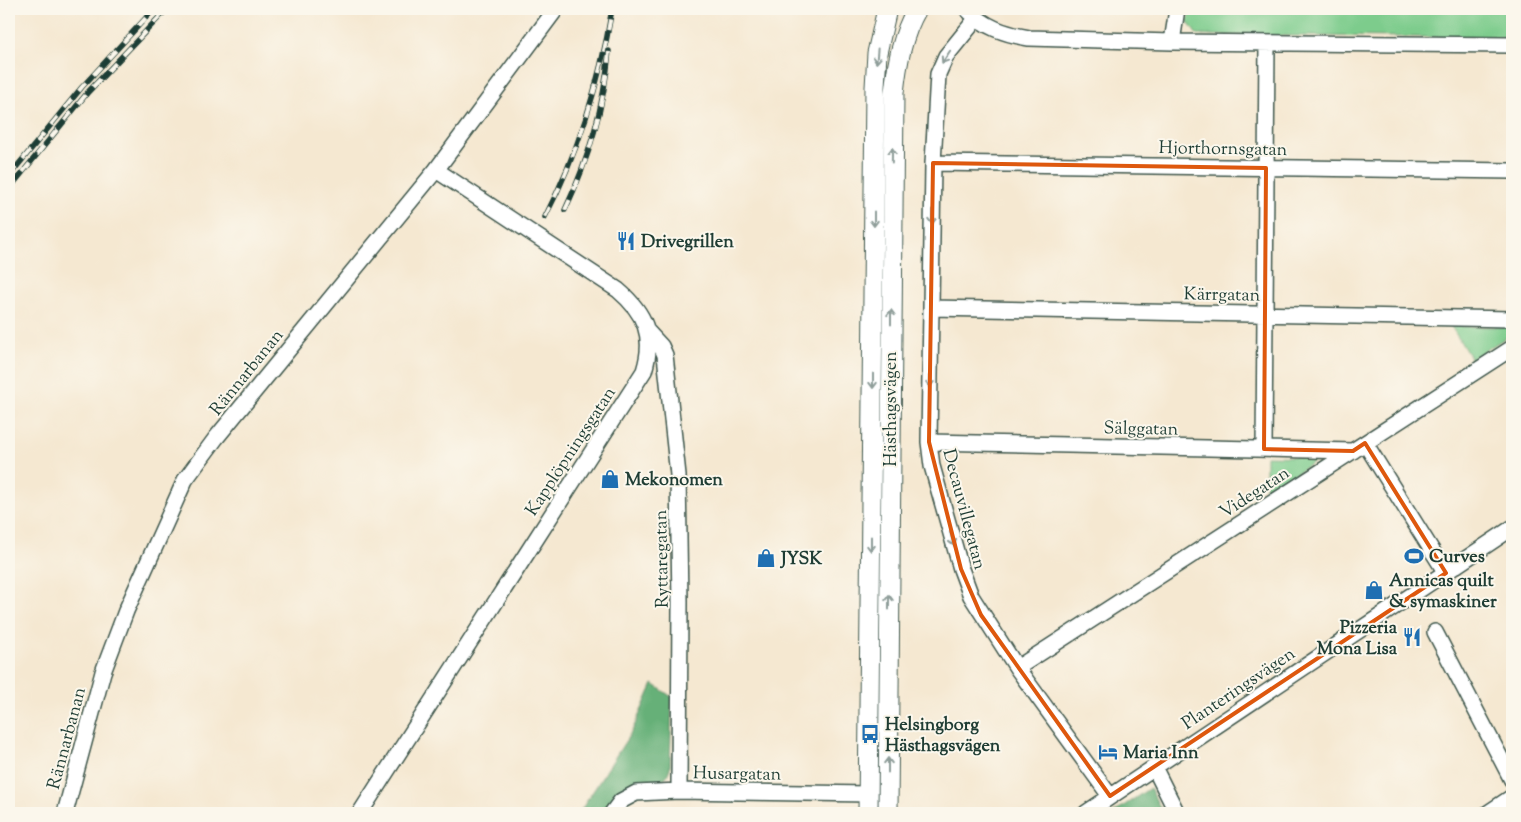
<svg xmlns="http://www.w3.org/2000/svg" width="1521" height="822" font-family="'Sorts Mill Goudy',serif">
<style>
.green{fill:#7dcc8c;stroke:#4e8460}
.forest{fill:#66b078;stroke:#427656}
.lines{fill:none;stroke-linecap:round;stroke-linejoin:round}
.minor-casing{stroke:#3f574c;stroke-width:18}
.major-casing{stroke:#3f574c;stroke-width:21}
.minor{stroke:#fff;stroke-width:15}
.major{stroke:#fff;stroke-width:19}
.rail-casing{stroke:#1f3d34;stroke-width:5.5}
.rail{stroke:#fbf7ec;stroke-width:4;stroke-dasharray:11;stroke-linecap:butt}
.oneway{stroke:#8f9e9a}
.marked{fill:none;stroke:#de580e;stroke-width:4;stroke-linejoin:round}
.labels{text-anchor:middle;stroke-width:4;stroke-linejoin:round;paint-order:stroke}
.street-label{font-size:18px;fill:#1f3d34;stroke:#fbf7ec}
.poi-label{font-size:18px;font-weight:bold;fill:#1f3d34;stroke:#fbf7ec;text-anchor:start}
</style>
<rect width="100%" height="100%" fill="#fbf7ec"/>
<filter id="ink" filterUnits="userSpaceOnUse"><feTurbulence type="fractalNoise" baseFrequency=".02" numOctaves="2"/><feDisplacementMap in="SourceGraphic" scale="10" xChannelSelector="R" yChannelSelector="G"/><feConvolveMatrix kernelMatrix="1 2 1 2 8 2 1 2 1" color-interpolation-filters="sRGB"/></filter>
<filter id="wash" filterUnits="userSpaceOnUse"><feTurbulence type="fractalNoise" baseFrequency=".0096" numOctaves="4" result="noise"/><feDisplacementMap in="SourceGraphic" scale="20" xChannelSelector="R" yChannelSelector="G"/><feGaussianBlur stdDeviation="1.12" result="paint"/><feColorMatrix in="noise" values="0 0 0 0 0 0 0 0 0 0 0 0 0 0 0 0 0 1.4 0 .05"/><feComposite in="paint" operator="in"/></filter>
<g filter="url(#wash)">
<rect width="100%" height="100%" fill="#f5e8d1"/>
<path class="green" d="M1191,9h321v29l-315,-3 -10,-14z
M1451,326l57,1h3l1,7 -41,25z
M1266,456l47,1 4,3 -51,33z"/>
<path class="forest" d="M653,684l19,13 -2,71c-8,26 -27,12 -46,22 -10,5 -15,14 -21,23h-24l53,-82z
M1150,788l13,25h-50z"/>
</g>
<g filter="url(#ink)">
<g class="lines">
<g class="minor-casing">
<path id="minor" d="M967,9c17,18 38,25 62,29l143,4 340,3
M976,19l-30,37 -8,18 -5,89 -2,145 -2,134 3,24 29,103 10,27 46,72 93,128
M1172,42l5,-33
M933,163l579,8
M931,308l581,11
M648,332l13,14 4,9 13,120 2,126 -1,190
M929,442l424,9
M1365,443l81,130
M1264,449l3,-406
M1435,632l77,148
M1017,668l495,-320
M1154,767l23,46
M65,813l38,-141 23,-61 59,-131 31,-42 220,-268 120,-161
M360,813l284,-442c11,-35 1,-58 -26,-81l-182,-120
M612,813l9,-12 15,-8 43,-2 190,3
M1086,813l426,-285
M1488,813l24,-16"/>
</g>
<g class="major-casing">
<path id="major" d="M868,813l7,-726 2,-34 10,-44
M888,813l6,-720c3,-29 8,-58 23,-84"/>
</g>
<use href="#minor" class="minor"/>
<use href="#major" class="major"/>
<g class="rail-casing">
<path id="rail" d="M9,176l73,-89 72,-78
M9,189l79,-97 79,-83
M565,210c24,-51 39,-103 44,-159
M545,217c34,-66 55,-135 67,-208"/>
</g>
<use href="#rail" class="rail"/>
</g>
<defs><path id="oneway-shaft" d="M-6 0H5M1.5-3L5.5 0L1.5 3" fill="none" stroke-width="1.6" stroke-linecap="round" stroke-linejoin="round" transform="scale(1.25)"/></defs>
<g class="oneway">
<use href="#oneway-shaft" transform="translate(877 56) rotate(95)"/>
<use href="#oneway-shaft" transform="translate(946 57) rotate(123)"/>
<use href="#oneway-shaft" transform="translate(892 155) rotate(-89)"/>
<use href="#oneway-shaft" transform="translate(932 217) rotate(91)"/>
<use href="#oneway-shaft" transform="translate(874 219) rotate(90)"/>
<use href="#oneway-shaft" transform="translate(891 317) rotate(-90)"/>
<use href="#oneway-shaft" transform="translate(930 380) rotate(91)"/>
<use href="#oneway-shaft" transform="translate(873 381) rotate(90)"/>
<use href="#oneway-shaft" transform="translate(952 539) rotate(74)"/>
<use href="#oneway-shaft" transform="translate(871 544) rotate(90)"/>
<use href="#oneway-shaft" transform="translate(889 602) rotate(-90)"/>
<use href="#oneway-shaft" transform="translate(888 765) rotate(-90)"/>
</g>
</g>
<path class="marked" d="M933,163l333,5 -2,281 89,2 12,-8 81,130 -336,223 -129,-181 -20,-46 -32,-127z"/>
<defs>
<g id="restaurant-bare" transform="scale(1.5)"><path d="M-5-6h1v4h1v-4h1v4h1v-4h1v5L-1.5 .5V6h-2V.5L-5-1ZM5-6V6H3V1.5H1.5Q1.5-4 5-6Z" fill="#1f6fb2" stroke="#fbf7ec" stroke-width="2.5" paint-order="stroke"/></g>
<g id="shop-bare" transform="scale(1.5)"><path d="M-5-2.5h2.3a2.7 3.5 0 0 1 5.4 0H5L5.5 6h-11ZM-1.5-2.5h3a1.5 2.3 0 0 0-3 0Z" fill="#1f6fb2" stroke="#fbf7ec" stroke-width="2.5" paint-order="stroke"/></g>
<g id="stadium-bare" transform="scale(1.5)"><path d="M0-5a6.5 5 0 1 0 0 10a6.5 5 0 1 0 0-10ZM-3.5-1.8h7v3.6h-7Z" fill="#1f6fb2" stroke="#fbf7ec" stroke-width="2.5" paint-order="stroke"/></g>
<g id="bus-bare" transform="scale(1.5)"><path d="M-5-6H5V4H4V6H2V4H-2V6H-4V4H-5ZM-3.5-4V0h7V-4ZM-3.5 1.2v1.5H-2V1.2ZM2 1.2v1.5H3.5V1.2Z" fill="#1f6fb2" stroke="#fbf7ec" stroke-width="2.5" paint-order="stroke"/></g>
<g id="hotel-bare" transform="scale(1.5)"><path d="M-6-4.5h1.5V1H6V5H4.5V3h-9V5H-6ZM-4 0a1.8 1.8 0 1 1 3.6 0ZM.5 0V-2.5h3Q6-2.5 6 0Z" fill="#1f6fb2" stroke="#fbf7ec" stroke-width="2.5" paint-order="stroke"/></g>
</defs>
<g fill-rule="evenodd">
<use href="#restaurant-bare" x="626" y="241"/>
<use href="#shop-bare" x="610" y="479"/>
<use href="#stadium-bare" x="1414" y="556"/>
<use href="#shop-bare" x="766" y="558"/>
<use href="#shop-bare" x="1374" y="590"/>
<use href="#restaurant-bare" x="1412" y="637"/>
<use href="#bus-bare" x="870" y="734"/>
<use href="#hotel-bare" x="1108" y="752"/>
</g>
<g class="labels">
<g class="street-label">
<text transform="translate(1223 148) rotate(1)" y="6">Hjorthornsgatan</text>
<text transform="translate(1222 294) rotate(1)" y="6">Kärrgatan</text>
<text transform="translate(246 372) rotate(-51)" y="6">Rännarbanan</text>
<text transform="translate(890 409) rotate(-90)" y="6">Hästhagsvägen</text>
<text transform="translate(1141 428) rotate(1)" y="6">Sälggatan</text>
<text transform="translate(570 451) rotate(-57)" y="6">Kapplöpningsgatan</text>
<text transform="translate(1254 492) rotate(-33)" y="6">Videgatan</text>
<text transform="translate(965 509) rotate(75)" y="6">Decauvillegatan</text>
<text transform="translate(661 559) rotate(-91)" y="6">Ryttaregatan</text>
<text transform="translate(1238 688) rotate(-34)" y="6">Planteringsvägen</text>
<text transform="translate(66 738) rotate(-75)" y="6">Rännarbanan</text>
<text transform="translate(737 773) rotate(1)" y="6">Husargatan</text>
</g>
<g class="poi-label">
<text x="641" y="247">Drivegrillen</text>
<text x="625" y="485">Mekonomen</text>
<text x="1429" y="562">Curves</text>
<text x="781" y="564">JYSK</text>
<text x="1389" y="586">Annicas quilt<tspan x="1389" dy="21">&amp; symaskiner</tspan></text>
<text x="1397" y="633" text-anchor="end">Pizzeria<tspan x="1397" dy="21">Mona Lisa</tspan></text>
<text x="885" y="730">Helsingborg<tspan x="885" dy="21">Hästhagsvägen</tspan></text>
<text x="1123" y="758">Maria Inn</text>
</g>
</g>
<rect width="1521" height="822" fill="none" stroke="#fbf7ec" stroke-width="30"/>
</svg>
